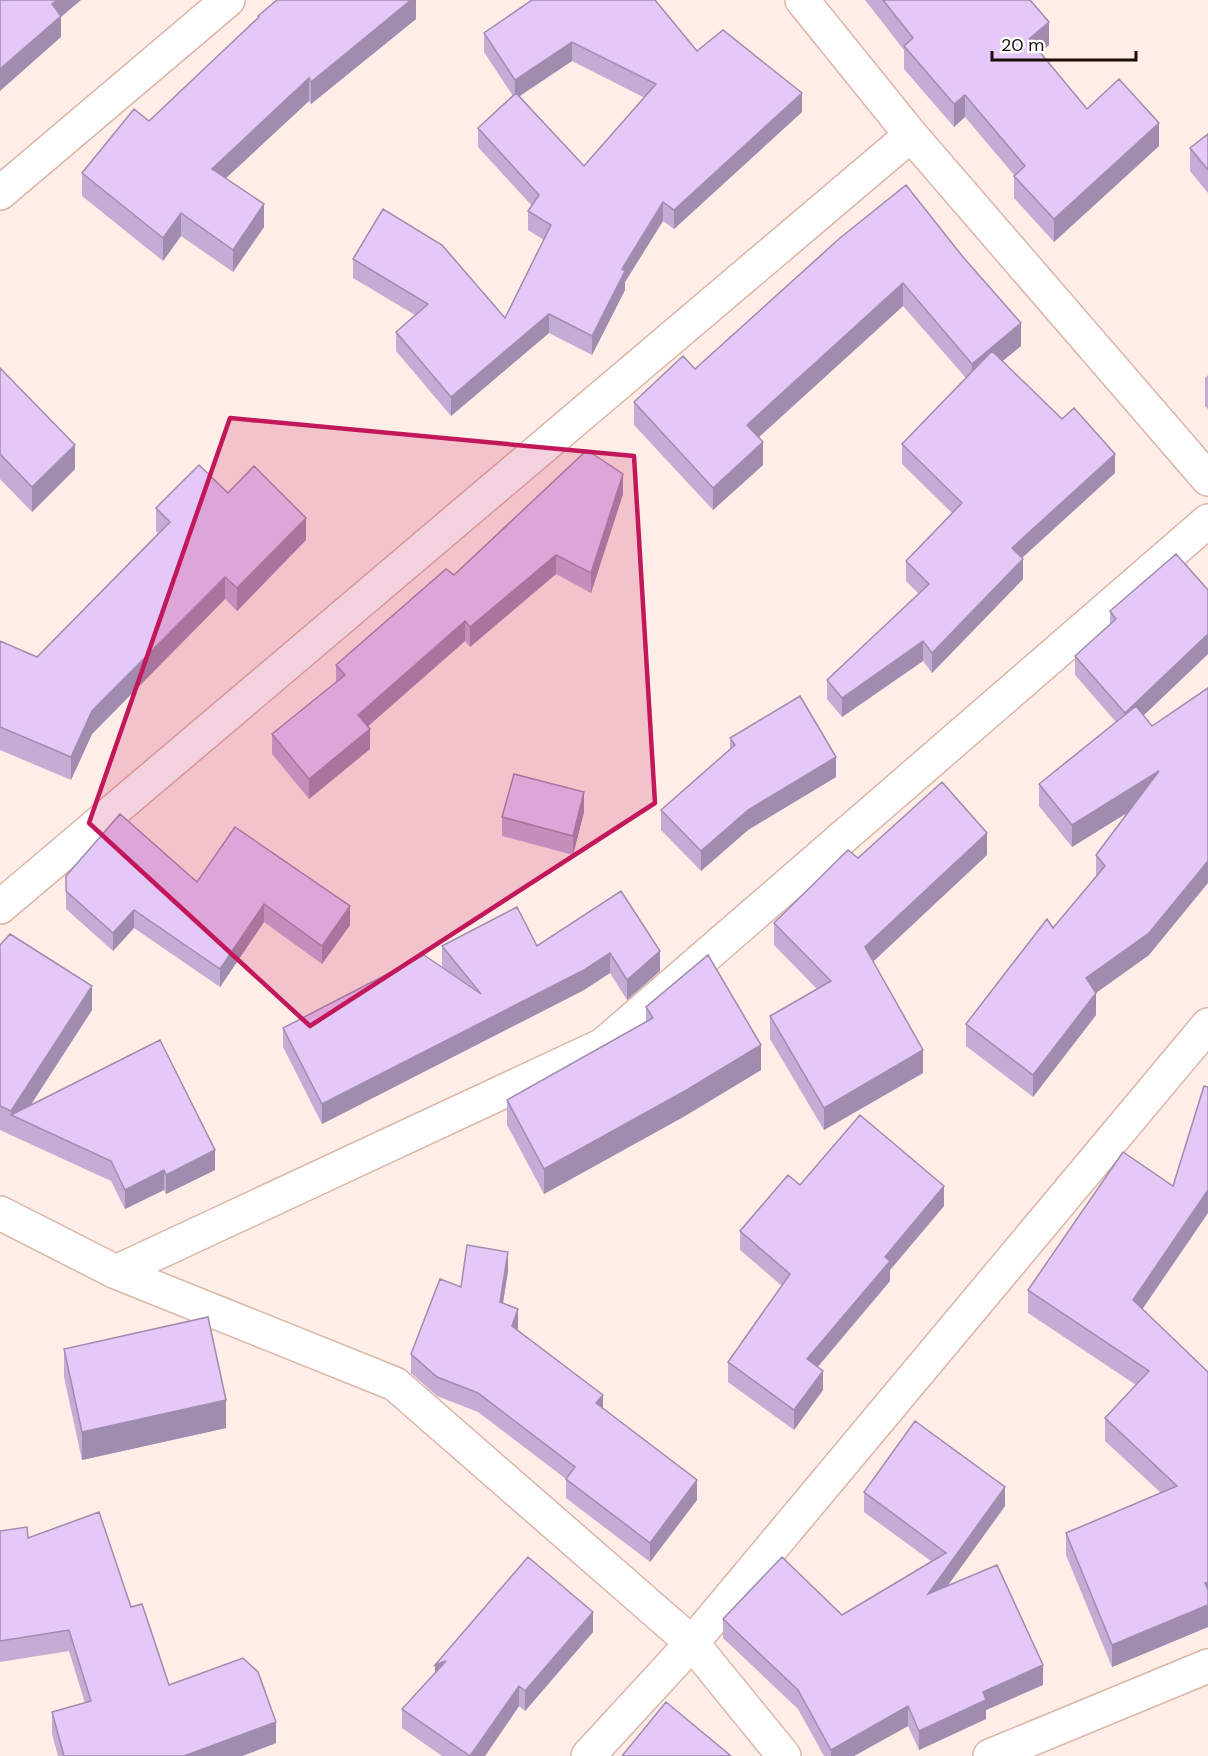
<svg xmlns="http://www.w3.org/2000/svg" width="1208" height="1756" font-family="'DM Sans',sans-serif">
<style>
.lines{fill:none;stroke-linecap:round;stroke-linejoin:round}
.street-casing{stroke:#dbb6a6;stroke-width:36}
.secondary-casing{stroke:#dbb6a6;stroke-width:36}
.street{stroke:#fff;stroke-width:33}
.secondary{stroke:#fff;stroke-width:33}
.wall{fill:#c4acd5;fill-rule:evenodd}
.shaded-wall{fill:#a08cae}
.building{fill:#e4c8f8;stroke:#a08cae;stroke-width:1.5}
.marked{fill:#c2185b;fill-opacity:0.2;stroke:#c2185b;stroke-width:4.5;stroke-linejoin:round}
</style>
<rect width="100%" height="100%" fill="#feeee7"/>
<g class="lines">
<g class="street-casing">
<path id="street" d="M0,907l911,-772
M0,1213l116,59 279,112 297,259 92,113
M116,1272l487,-227 605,-524
M990,1756l218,-90"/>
</g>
<g class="secondary-casing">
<path id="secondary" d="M802,0l109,135 297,344
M0,193l228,-193
M588,1756l104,-113 516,-618"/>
</g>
<use href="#street" class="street"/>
<use href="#secondary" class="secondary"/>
</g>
<path class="wall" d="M416,0v19l-105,85 -2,-3 -83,77 38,49 -31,45 -52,-36 -18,25 -81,-65v-23l67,-52 109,-102v-3z
M865,0h165l19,45 -9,7 47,57 72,37 -105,96 -40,-44v-23l-49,-58 -11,10 -50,-58v-19z
M484,33l213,18 105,61 -128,117 -11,-8 -38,61v8l-33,65 -43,-22 -98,83 -55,-65v-19l19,-17 -62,-37v-19l152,59 39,-78 -16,-10v-19l4,-5 -54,-59v-19l35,-32 -29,-44zM572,61l73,37 -61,68 -64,-70z
M1208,134v59l-18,-22v-23z
M840,238l181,108 -19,15 113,112 -93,85 1,21 -91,94 -9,-12 -81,56 -15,-18v-19l92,-86 -13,-13v-20l46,-48 -50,-49v-20l64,-66 -63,-72 -145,132 5,27 -50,45 -79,-85v-23l61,-33z
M0,368l75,101 -43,43 -32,-33z
M1208,375v34l-3,-3v-28z
M228,493l78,47 -69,71 -12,-12 -133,135 -21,46 -71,-30v-109l37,16 121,-124 -2,-2v-23z
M623,494l-32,99 -35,-19 -86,73 -5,-6 -97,85 2,23 -61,50 -37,-45v-20l64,-51v-18l118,-90z
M1208,590v64l-64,61 5,240 -53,38v22l-63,82 -67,-51v-22l87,-96 43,-51v-22l31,-42 -55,34 -33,-41v-22l77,-62 -41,-47v-19l35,-32v-13z
M730,738l106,39 -88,53 -47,41 -40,-41v-20l69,-61z
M584,812l-11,43 -71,-19v-19z
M987,855l-114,107 50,111 -99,57 -54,-91v-23l47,-27 -43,-44v-22l84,-65z
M66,876l131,6 153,43 -28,39 -58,-42 -44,65 -86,-59 -21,23 -47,-42z
M621,891l39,80 -33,29 -17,-27 -26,17 -262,134 -39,-77v-19l163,-58 -4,-4v-20h95z
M0,945l92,65 -62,96 185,64 -49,24 -2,-4 -39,19 -14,-28 -111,-51z
M646,1007l115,63 -76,46 -141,78 -37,-69v-25l139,-78z
M800,1185l144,21 -54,64v11l-72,86 5,23 -29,40 -66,-48v-20l54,-76 -42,-36v-19z
M508,1271l-5,32 15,25v2l85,78 94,92 -47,62 -84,-64v-19l-88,-67 -41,-16 -26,-23v-19z
M1028,1290l114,19 66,318 -96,40 -46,-112v-22l95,-40 -56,-52v-23l31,-33 -108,-72z
M64,1349l162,79 -144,32 -18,-83z
M864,1492l141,14 -57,79 95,100 -57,25v9l-67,31 -11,-24 -54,30h-30l-26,-47 -75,-71v-19l119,-4 89,-54 -67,-49z
M0,1531l28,7 103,69 38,78 107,58 -34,13h-184l-6,-22v-22l33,-9 -16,-52 -69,11z
M593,1632l-68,79 -6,-5 -34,50h-43l-40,-28v-19z"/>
<path class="shaded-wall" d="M57,0h24l-20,17v20l-61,54v-22l52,-65z
M411,0h5v19l-105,85v-22z
M1049,22v23l-20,17v-23z
M572,42v19l-57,38v-19z
M309,78v23l-97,90v-22z
M802,93v19l-128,117v-19z
M965,95v22l-11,10v-23z
M1159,123v23l-105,96v-23z
M663,202v19l-38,61v8l-33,65v-19l30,-67z
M264,204v23l-31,45v-22z
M181,213v23l-18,25v-23z
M903,283v23l-156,142v-23z
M549,314v19l-98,83v-19z
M1021,323v23l-49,40v-22z
M763,442v23l-50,45v-22z
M75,445v24l-43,43v-25z
M1115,454v19l-103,94v-19z
M623,474v20l-32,99v-20z
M306,518v22l-69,71v-23z
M556,555v19l-86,73v-20z
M1023,559v20l-91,94v-20z
M225,577v22l-133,135 -21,46v-23l21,-46z
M465,621v20l-107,94v-20z
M1208,634v20l-83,79v-20z
M923,641v20l-81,56v-19z
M370,729v20l-61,50v-20z
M836,757v20l-88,53 -47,41v-20l47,-41z
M1159,771v22l-87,54v-22z
M584,792v20l-11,43v-19z
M987,833v22l-122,114v-22z
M1208,861v22l-59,72 -63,45v-22z
M264,904v18l-44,65v-18z
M350,906v19l-28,39v-18z
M134,910v18l-21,23v-18z
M660,951v20l-33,29v-20z
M610,953v20l-26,17 -262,134v-20z
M92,986v24l-71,110 -10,-5v20v-24z
M1096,993v22l-63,82v-22z
M761,1045v25l-76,46 -141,78v-25z
M923,1050v23l-99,57v-22z
M215,1150v20l-49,24v-19z
M164,1170v20l-39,19v-19z
M944,1186v20l-54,64v11l-83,98v-20l78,-102z
M1208,1190v23l-75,110v-23z
M508,1252v19l-8,50v-19z
M518,1309v19l-6,17v-19z
M823,1371v19l-29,40v-20z
M603,1395v19l-7,-11z
M226,1400v28l-144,32v-28z
M697,1480v20l-47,62v-19z
M1005,1487v19l-77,107v-19z
M1208,1582v45l-96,40v-22z
M593,1612v20l-68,79v-20z
M446,1661l-11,24v-20z
M1043,1665v20l-57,25v9l-67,31v-19l64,-39z
M519,1686v20l-34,50h-14z
M908,1706v20l-54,30h-23v-6z
M276,1722v21l-34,13h-58z"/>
<path class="building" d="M0,0h57l-5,4 9,12 -61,53z
M277,0h134l-100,82 -2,-4 -97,91 52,35 -31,46 -52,-37 -18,25 -81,-65 52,-64 15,12 110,-104 -1,-1z
M532,0h123l42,51 26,-21 79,63 -128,117 -11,-8 -41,67 3,2 -33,65 -43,-22 -98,83 -55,-65 32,-28 -75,-45 30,-50 59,36 63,73 46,-93 -23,-14 11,-16 -61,-67 38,-35 68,73 72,-82 -84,-42 -57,38 -31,-47z
M883,0h147l19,22 -20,17 58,70 32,-30 40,44 -105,96 -40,-43 11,-10 -60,-71 -11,9 -50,-58 9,-8z
M1208,134v36l-18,-22z
M906,185l57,72 58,66 -49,41 -69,-81 -156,142 16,17 -50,46 -79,-86 49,-46 12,13 145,-131z
M992,351l70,68 12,-11 41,46 -103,94 11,11 -91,94 -9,-12 -81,57 -15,-18 102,-96 -23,-23 56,-58 -60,-59z
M0,368l75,77 -43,42 -32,-33z
M587,450l36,24 -32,99 -35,-18 -86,72 -5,-6 -107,94 12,14 -61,50 -37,-45 73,-59 -9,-10 110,-96 8,6z
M199,465l29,28 26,-27 52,52 -69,70 -12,-11 -133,134 -21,46 -71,-30v-86l37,16 133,-135 -14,-14z
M1176,554l32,36v44l-83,79 -50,-57 41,-37 -6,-8z
M1208,688v173l-59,72 -63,45 10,15 -63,82 -67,-51 81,-105 6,9 52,-62 -9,-11 63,-84 -87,54 -33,-41 97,-78 16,20z
M800,696l36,61 -88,53 -47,41 -40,-41 74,-65 -5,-7z
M514,774l70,18 -11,44 -71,-19z
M942,782l45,51 -122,114 58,103 -99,58 -54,-92 61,-35 -57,-58 74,-73 10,8z
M120,814l77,68 38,-55 115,79 -28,40 -58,-42 -44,65 -86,-59 -21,23 -47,-42v-15z
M621,891l39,60 -33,29 -17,-27 -26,17 -262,134 -39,-76 141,-73 57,39 -39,-48 75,-39 20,39z
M10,934l82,52 -81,125 -11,-5v-161z
M708,955l53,90 -76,46 -141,78 -37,-69 146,-82 -7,-11z
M160,1040l55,110 -49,25 -2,-5 -39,20 -14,-29 -100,-46z
M1204,1086l4,1v103l-75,110 75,72v210l-3,1 3,7v15l-96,40 -46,-112 111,-47 -72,-68 44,-47 -121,-81 95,-138 50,34z
M860,1115l84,71 -59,71 5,4 -83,98 16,12 -29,39 -66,-48 62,-88 -50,-43 48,-56 12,10z
M467,1245l41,7 -8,50 18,7 -6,17 91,69 -7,8 101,77 -47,63 -84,-64 9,-12 -97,-74 -41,-16 -26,-23 29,-75 21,8z
M208,1317l18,83 -144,32 -18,-83z
M915,1421l90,66 -77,107 69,-29 46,100 -60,27 3,8 -67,31 -11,-25 -77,44 -33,-60 -75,-71 59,-62 60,58 104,-62 -82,-61z
M99,1512l32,95 11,-3 27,81 74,-27 15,14 18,50 -92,34h-120l-12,-44 39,-11 -22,-71 -69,11v-110l27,-4 1,11z
M528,1557l65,55 -68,79 -6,-5 -49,70 -68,-47 44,-48 -11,4z
M666,1702l65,54h-109z"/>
<path class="marked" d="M230,418l404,38 21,347 -345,223 -221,-203z"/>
<path d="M992 51v9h144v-9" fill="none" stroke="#1b0e09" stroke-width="3"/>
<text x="1001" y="51" font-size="18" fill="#1b0e09" stroke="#ffffff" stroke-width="4.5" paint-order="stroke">20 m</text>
</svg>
